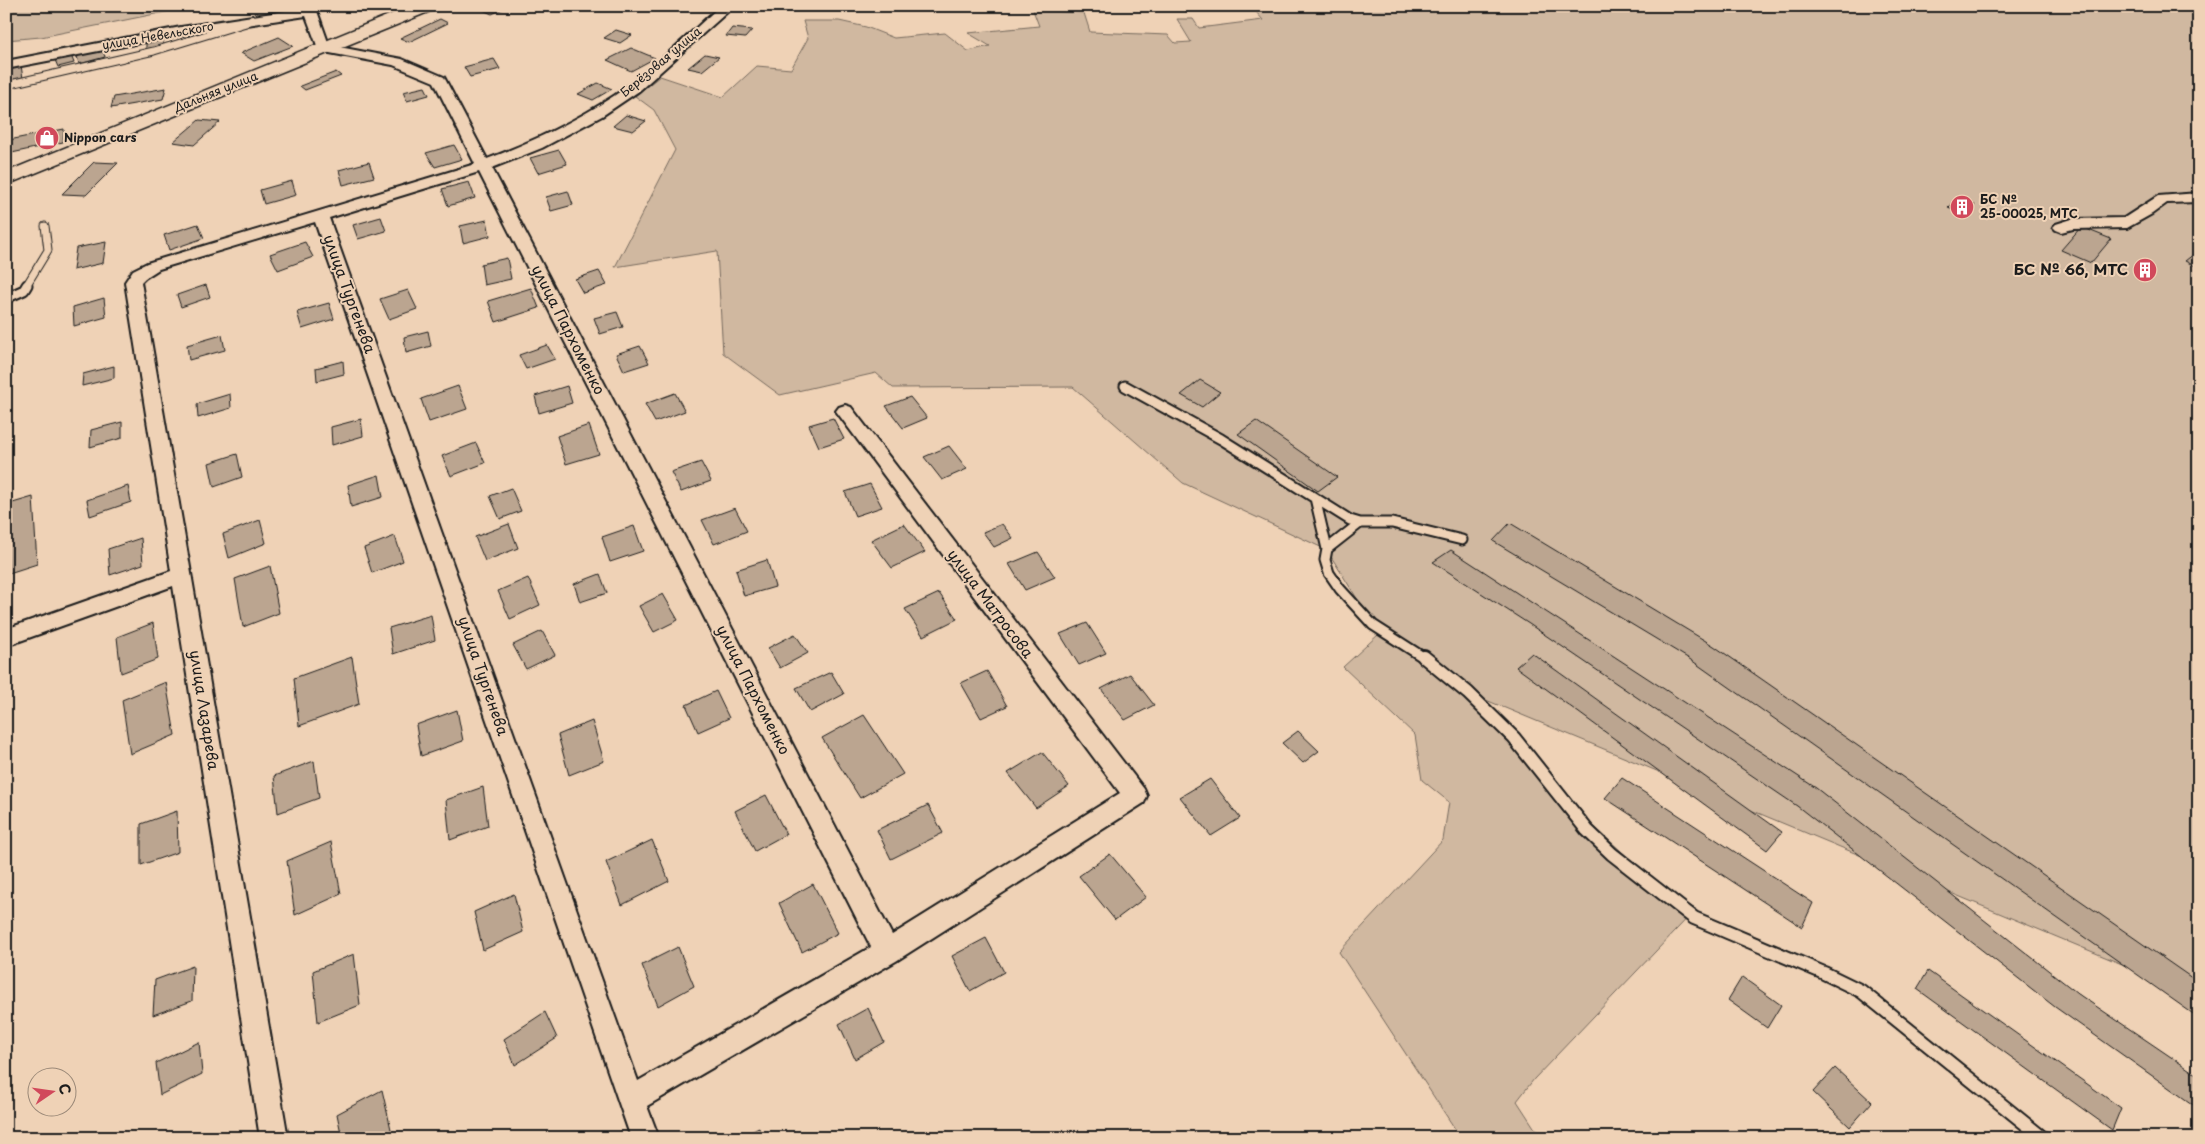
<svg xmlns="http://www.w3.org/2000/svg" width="2205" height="1144" font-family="'Playpen Sans',sans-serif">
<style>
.green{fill:#d0b8a0;stroke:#766a5e}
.building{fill:#bba590;stroke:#1c1c1c}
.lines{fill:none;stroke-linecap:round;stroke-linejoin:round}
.service-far2-casing{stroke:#1c1c1c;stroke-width:9}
.service-far1-casing{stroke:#1c1c1c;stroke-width:13}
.service-casing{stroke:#1c1c1c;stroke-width:16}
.minor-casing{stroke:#1c1c1c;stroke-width:4}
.primary-casing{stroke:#1c1c1c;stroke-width:3}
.service-far2{stroke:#efd2b6;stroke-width:7}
.service-far1{stroke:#efd2b6;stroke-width:9}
.service{stroke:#efd2b6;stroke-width:12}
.minor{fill:#efd2b6;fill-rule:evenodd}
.primary{fill:#efd2b6;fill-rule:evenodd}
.labels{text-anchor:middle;stroke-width:4;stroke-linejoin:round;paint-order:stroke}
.far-street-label{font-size:12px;fill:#1c1c1c;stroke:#efd2b6}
.far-poi-label{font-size:12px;font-weight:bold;fill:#1c1c1c;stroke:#efd2b6;text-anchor:start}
.poi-label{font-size:15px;font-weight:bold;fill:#1c1c1c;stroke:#efd2b6;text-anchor:end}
.street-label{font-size:15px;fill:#1c1c1c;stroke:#efd2b6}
</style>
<rect width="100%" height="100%" fill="#efd2b6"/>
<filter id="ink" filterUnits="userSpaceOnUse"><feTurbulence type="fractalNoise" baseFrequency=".02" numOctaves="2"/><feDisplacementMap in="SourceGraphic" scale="10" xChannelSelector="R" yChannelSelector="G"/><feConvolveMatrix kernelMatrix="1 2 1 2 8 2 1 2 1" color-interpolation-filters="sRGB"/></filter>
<g filter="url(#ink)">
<path class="green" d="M6,6h189l-154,31 -35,3z
M1293,6h906v990l-730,-303 98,109 107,97 22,10 -162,170 -17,22 24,37h-80l-122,-186 104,-112 6,-38 -27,-22 -7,-45 -72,-68 36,-33 -52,-84 -144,-67 -110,-96 -180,1 -17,-15 -96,22 -57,-42 -6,-102 -102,16 60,-117 -21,-40 -19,-14 25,-20 63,21 34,-31 34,3 17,-31 -5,-17h36l27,6 28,11 51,-5 23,18 22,-5 -22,-13 71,-7 -6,-16 51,3 6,19 78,3 7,8 16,-1 -14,-23h16l6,9 64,-8 -7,-8z"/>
<path class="building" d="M478,6h31l-17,8 -16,-7z
M440,19l8,4 -39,19 -9,-4z
M732,28l20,2 -7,8 -19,-2z
M616,30l16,5 -12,8 -16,-5z
M279,37l14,9 -39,15 -13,-8z
M163,40l1,6 -18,4v-7z
M631,48l24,10 -24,13 -24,-11z
M103,49l2,8 -26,7 -2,-8z
M705,54l14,3 -17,14 -14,-3z
M71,55l3,8 -16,4 -3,-7z
M494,59l6,10 -30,8 -6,-10z
M21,65l2,14 -17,4v-14z
M336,72l5,4 -36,14 -5,-4z
M598,83l14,6 -19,11 -15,-6z
M425,87l4,8 -22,6 -4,-9z
M166,88l-3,11 -52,9 3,-11z
M626,115l20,6 -13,10 -20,-5z
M199,120l21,2 -26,23 -21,-3z
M64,129l-1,13 -56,12 2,-14z
M454,145l8,14 -27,8 -9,-14z
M559,150l8,14 -29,9 -8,-15z
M94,162l24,1 -32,32 -24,-1z
M369,162l5,15 -31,8 -4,-15z
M292,181l4,14 -32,9 -4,-14z
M469,182l6,16 -27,8 -6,-17z
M568,191l5,14 -22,6 -5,-14z
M1958,198l17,7 -10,10 -17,-7z
M381,217l5,14 -28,8 -5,-14z
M487,220l3,16 -27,7 -3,-17z
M198,224l6,14 -35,12 -5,-15z
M2081,227l30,12 -20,24 -30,-13z
M106,242l-3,21 -30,7 3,-22z
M305,242l8,15 -35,13 -8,-16z
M2194,254l5,3v11l-14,-7z
M507,258l4,21 -27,6 -3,-21z
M2138,265l16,5 -3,6 -15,-6z
M599,271l8,14 -24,8 -8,-14z
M206,285l4,12 -29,10 -4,-12z
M531,288l8,20 -43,14 -8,-21z
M408,290l9,19 -28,10 -9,-20z
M104,298l2,19 -32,9 -1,-19z
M329,303l5,16 -32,10 -5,-17z
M617,312l6,15 -23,7 -6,-16z
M428,331l3,15 -25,7 -2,-16z
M222,335l3,15 -36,10 -2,-15z
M547,345l8,14 -29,10 -7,-14z
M640,346l9,17 -25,8 -8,-17z
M343,361l1,13 -27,7 -1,-13z
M114,366v12l-32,8 1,-12z
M1200,380l20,12 -18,15 -21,-12z
M458,386l9,23 -38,13 -8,-23z
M567,386l5,17 -33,10 -4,-17z
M675,393l10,18 -30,11 -10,-18z
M230,394l1,14 -33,10 -1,-14z
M910,397l17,21 -24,10 -17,-22z
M833,418l11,21 -25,8 -10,-22z
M361,419l2,17 -31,9 -1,-18z
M1256,421l81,56 -19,14 -80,-57z
M122,422v16l-32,9 1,-17z
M589,425l10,29 -33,10 -9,-28z
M476,443l9,20 -34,13 -9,-20z
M949,446l18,23 -25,11 -18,-23z
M237,454l5,23 -28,10 -5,-24z
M701,462l10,19 -30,11 -10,-20z
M379,475l4,22 -32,10 -3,-22z
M870,484l12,23 -27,9 -10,-24z
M128,486l3,16 -41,14 -3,-16z
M511,488l10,23 -21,8 -10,-23z
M33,497l4,67 -28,9 -3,-68z
M735,508l12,23 -33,13 -12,-24z
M260,520l6,23 -37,15 -6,-24z
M1510,523l204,123 485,337v35l-508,-358 -198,-119z
M509,524l9,24 -33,13 -10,-24z
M904,524l21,28 -33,16 -21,-28z
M1002,524l11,14 -19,9 -11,-15z
M634,526l9,25 -33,11 -8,-25z
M395,536l8,25 -31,12 -8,-25z
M141,538l2,26 -33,11 -2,-26z
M1451,550l365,238 265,208 118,80v33l-144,-102 -258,-201 -268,-182 -96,-62z
M1038,552l17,25 -30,13 -16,-26z
M767,560l8,27 -31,9 -8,-26z
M270,566l9,47 -36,14 -8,-48z
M600,574l7,19 -27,9 -6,-18z
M528,578l12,27 -30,14 -12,-28z
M939,593l18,26 -34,17 -18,-27z
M663,594l15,26 -24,12 -15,-26z
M431,615l4,25 -42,14 -4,-26z
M153,623l5,36 -37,14 -4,-36z
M1087,623l19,30 -27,12 -19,-31z
M542,631l13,24 -29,14 -13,-24z
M795,634l13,19 -28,15 -12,-20z
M1532,653l250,179 -15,18 -251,-183z
M352,657l7,47 -60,22 -5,-48z
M987,671l20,35 -26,12 -20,-35z
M831,672l13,22 -34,18 -14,-24z
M1130,674l24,31 -29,15 -24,-31z
M166,682l9,53 -45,19 -8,-54z
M716,691l13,27 -31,14 -12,-27z
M457,710l6,31 -42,15 -5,-31z
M864,715l39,59 -43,24 -38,-60z
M592,721l12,40 -35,14 -11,-40z
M1298,731l21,20 -16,12 -21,-20z
M1042,752l27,34 -33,22 -28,-35z
M314,761l5,37 -41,15 -4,-37z
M1622,778l191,125 -11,24 -197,-129z
M1210,779l30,39 -29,18 -31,-39z
M483,787l5,39 -38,14 -4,-40z
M766,795l20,39 -31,17 -20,-40z
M928,805l15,28 -52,26 -14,-29z
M177,811l1,41 -37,13v-41z
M652,840l17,41 -47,24 -16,-43z
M331,842l10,52 -46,21 -8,-54z
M1110,854l36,43 -31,23 -36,-44z
M813,884l25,49 -36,19 -23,-49z
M514,894l9,38 -40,18 -9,-38z
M986,938l18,34 -34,19 -18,-35z
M678,947l16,39 -36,20 -16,-41z
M354,954l6,51 -42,17 -5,-51z
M193,966l-1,35 -39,14 2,-35z
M1928,971l193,137 -9,22 -195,-141z
M1742,977l39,28 -14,23 -39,-28z
M868,1008l16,34 -29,17 -16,-35z
M545,1012l12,26 -42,27 -11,-26z
M199,1042l3,32 -42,21 -4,-32z
M1835,1068l37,34 -22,25 -37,-35z
M382,1090l11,48h-51l-5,-24z
M759,1128l2,10h-23z"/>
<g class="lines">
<g class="service-far2-casing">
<path id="service-far2" d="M6,85l148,-34 92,-28
M26,286l22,-36 -3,-24"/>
</g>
<g class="service-far1-casing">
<path id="service-far1" d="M6,298l18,-8 3,-5
M1125,386l96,53 129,81 10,3h32l70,17
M1315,498l12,51
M1360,523l-33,26 -2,11 4,13 11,16 33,36 53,34"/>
</g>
<g class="service-casing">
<path id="service" d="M1424,657l44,36 46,45 73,92 25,24 82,64 130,55 37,18 182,147"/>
</g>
<g class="minor-casing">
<path id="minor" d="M720,6h14l-95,85 -37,25 -60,32 -50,20 400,767 228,-142 -281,-378 -3,-4 3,-4 6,-2 6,2 293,382 3,7 -3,7 -248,158 -249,145 12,32h-28l-316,-916 -156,47 -14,9 -4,4 147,856h-28l-87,-552 -167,60v-17l165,-58 -46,-289 8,-12 14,-7 328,-99 -41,-82 -41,-17 -74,-14 -13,-35 -125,19 -175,34v-8l175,-34 130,-20 6,4 12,34 73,14 42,18 43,82c50,-19 98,-42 141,-73 33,-24 62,-53 92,-80zM479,172l392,775 -233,134 -309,-863z
M2199,193v9l-32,1 -15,11 -25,14 -54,1 -12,3 -5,-2 -3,-3 3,-3 16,-5 52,-1 34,-22z"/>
</g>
<g class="primary-casing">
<path id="primary" d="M411,6h24l-2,4 -427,175v-13z"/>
</g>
<use href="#service-far2" class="service-far2"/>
<use href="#service-far1" class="service-far1"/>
<use href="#service" class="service"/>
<use href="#minor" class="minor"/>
<use href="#primary" class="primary"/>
</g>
</g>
<defs>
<g id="shop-disc" transform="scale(1.25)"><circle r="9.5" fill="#d1495b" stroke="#efd2b6"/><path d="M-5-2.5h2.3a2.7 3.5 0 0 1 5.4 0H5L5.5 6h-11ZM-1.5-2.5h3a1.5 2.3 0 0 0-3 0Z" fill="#fff"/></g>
<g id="building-disc" transform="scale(1.25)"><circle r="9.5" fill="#d1495b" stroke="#efd2b6"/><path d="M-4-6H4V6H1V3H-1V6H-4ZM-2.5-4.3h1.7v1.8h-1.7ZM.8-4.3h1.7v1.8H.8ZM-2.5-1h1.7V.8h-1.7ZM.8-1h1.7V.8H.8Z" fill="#fff"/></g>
</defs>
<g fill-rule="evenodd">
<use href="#shop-disc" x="47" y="138"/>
<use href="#building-disc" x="1962" y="207"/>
<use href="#building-disc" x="2145" y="270"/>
</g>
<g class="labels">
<g class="far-street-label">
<text transform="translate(158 36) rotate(-10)" y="4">улица Невельского</text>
<text transform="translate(661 62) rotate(-40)" y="4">Берёзовая улица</text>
<text transform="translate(216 92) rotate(-22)" y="4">Дальняя улица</text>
</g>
<g class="far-poi-label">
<text x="64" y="142">Nippon cars</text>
<text x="1980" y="204">БС №<tspan x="1980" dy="14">25-00025, МТС</tspan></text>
</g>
<g class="poi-label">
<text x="2128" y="275">БС № 66, МТС</text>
</g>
<g class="street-label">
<text transform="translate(349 294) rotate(70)" y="5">улица Тургенева</text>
<text transform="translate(568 330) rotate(63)" y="5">улица Пархоменко</text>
<text transform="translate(990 604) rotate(53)" y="5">улица Матросова</text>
<text transform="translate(483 676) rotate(71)" y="5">улица Тургенева</text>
<text transform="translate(753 690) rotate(63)" y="5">улица Пархоменко</text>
<text transform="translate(204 710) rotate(81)" y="5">улица Лазарева</text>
</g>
</g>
<rect width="2205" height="1144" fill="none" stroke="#efd2b6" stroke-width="25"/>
<rect x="12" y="12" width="2180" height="1119" fill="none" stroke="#1c1c1c" stroke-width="2" filter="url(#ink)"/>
<g transform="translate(52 1092) rotate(77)"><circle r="24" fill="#efd2b6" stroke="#9b8978"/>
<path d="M0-4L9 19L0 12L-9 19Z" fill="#d1495b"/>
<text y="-8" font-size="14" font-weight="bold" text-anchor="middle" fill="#1c1c1c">С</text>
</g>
</svg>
